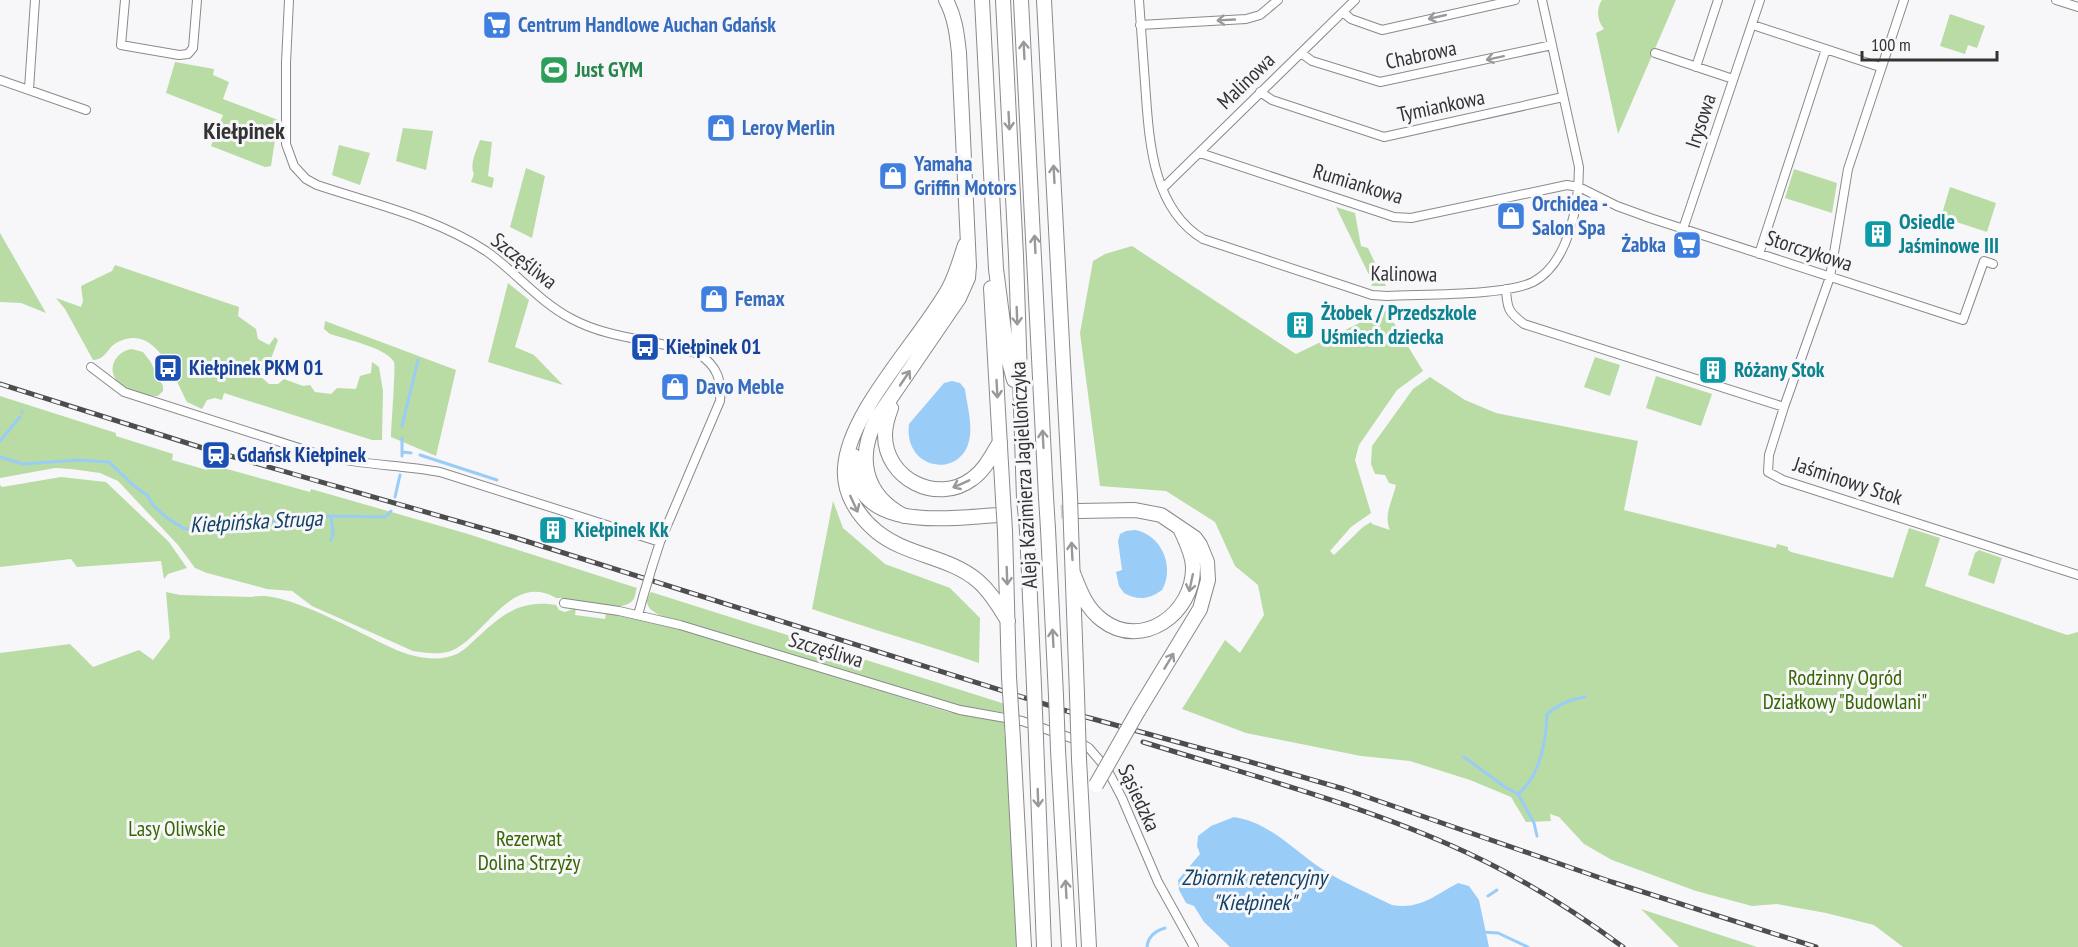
<svg xmlns="http://www.w3.org/2000/svg" width="2078" height="947" font-family="'PT Sans Narrow',sans-serif">
<style>
.green{fill:#b9dba4}
.water{fill:#9accf8}
.lines{fill:none;stroke-linecap:round;stroke-linejoin:round}
.stream{stroke:#9accf8;stroke-width:3}
.motorway-tunnel{stroke:#d0d0d2;stroke-width:14;stroke-dasharray:14 7;stroke-linecap:butt}
.minor-casing{stroke:#898a8c;stroke-width:10}
.motorway-casing{stroke:#898a8c;stroke-width:16}
.minor{stroke:#fff;stroke-width:8}
.motorway{stroke:#fff;stroke-width:14}
.rail-casing{stroke:#4d4d4e;stroke-width:5}
.rail{stroke:#f7f7fa;stroke-width:3;stroke-dasharray:9;stroke-linecap:butt}
.minor-bridge-casing{stroke:#898a8c;stroke-width:10;stroke-linecap:butt}
.motorway-bridge-casing{stroke:#898a8c;stroke-width:16;stroke-linecap:butt}
.minor-bridge{stroke:#fff;stroke-width:8}
.motorway-bridge{stroke:#fff;stroke-width:14}
.oneway{stroke:#99999a}
.labels{text-anchor:middle;stroke-width:6;stroke-linejoin:round;paint-order:stroke}
.shop-label{font-size:21px;font-weight:bold;fill:#366cbe;stroke:#f7f7fa;text-anchor:start}
.street-label{font-size:21px;fill:#333334;stroke:#f7f7fa}
.leisure-label{font-size:21px;font-weight:bold;fill:#27864d;stroke:#f7f7fa;text-anchor:start}
.culture-label{font-size:21px;font-weight:bold;fill:#0d838f;stroke:#f7f7fa;text-anchor:start}
.transit-label{font-size:21px;font-weight:bold;fill:#164399;stroke:#f7f7fa;text-anchor:start}
.park-label{font-size:21px;fill:#366600;stroke:#f7f7fa}
.water-label{font-size:22px;font-style:italic;fill:#134165;stroke:#f7f7fa}
.quarter-label{font-size:24px;font-weight:bold;fill:#333334;stroke:#f7f7fa}
</style>
<rect width="100%" height="100%" fill="#f7f7fa"/>
<path class="green" d="M1602,0h74l-58,134 -22,-101 8,-4c-7,-8 -8,-20 -2,-29z
M1950,14l35,12 -8,22 -9,-3 -3,9 -25,-8z
M175,62l39,7 -1,6 16,7 -6,17 55,21 -7,46 -6,1 -54,-21 12,-31 -57,-22z
M403,128l30,3 -7,39 -30,-9z
M480,140l12,2 -4,34 6,2 -2,10 -21,-6 3,-8c-5,-10 3,-24 6,-34z
M339,145l31,8 -10,32 -28,-10z
M526,168l19,8 -13,62 -22,-11z
M1794,169l43,14 -5,30 -47,-15z
M1950,187l46,16 -9,29 -46,-15z
M1336,207l19,6 6,33 7,2 18,38h-15l2,-3z
M0,233l46,80 -25,-10 -21,-1z
M1132,246l164,108 90,-44 37,61 -26,19 -38,55 -4,15 16,53 -20,14 -21,24 4,4 29,-28 8,-5 1,2 18,6c-7,-14 3,-31 6,-45l-7,-2 -4,-8 -10,-1 -4,-10 1,-18 41,-57 17,-12 35,23 31,13 142,28 -14,69 152,38 1,-4 11,3v3l3,2 102,26 16,-50 31,10 -15,48 142,49 11,-3v315h-175l-29,-22 -48,-12 -49,-9 -25,2 -56,-15 -84,-31 -28,-16 -25,-27 -9,-3 1,7 -25,1 -15,-25 -41,-17 -60,-19 -49,-5 -115,-23 -64,-24 43,-69 15,13 24,-38 -6,-30 -23,-19 -20,-44 -49,-31 -66,-5 -20,-153 13,-72 12,-7z
M115,265l124,42 -1,9 18,13 2,10 11,6 6,-8 3,3 -9,24 -9,12 9,8h9l6,-5 19,7 7,-1 5,7 16,2 6,-6 19,1 4,-13 11,-3 1,-11 7,5 4,24 -1,49h-10l-148,-47 -2,7 -7,-2 -8,2 -5,9 -15,-7c-13,-25 -31,-79 -69,-60 -11,5 -11,17 -25,18l-28,-51 -9,-11 25,9 2,-6 -2,-15 31,-15z
M508,283l21,17 -14,47 19,8 29,30 -75,-23z
M325,321l131,49 -20,86 -45,-19c0,-10 5,-71 3,-75 -7,-14 -49,-23 -64,-28l-6,-5z
M132,349l11,3 7,9 13,25v5l-5,5c-12,0 -33,-6 -41,-15 -11,-14 0,-30 15,-32z
M1595,357l25,8 -10,31 -26,-9z
M1656,376l56,18 -11,32 -55,-18z
M0,396l116,37v3l57,18 -1,6 35,10 2,-6 101,28 1,-3 157,45 169,54c-2,4 -1,10 -5,13 -13,14 -57,-3 -76,-3 -45,-26 -70,38 -105,53 -12,4 -26,2 -38,0l-101,-45 -20,-15 -25,-2 -60,-16 -12,-5 -17,-23 -60,-64 -18,-8 -29,-4 -16,-1 -55,10z
M61,477l45,5 63,60 18,26 -19,6 -4,5 -3,-18 -84,6 -6,-8 -71,8v-82l2,2z
M833,501l10,27 42,36 65,24 30,30 -1,45c-55,-19 -112,-35 -167,-54z
M1979,550l23,8 -8,26 -26,-9 7,-22z
M166,592l14,3 72,2c32,-9 114,40 147,54 18,7 39,11 58,3 8,-4 15,-12 22,-18 24,-22 42,-37 77,-31l3,5 6,2 11,-4 -1,7 30,4 1,-6 94,21 248,78 58,8 1,9h-3l3,27 10,191h-1017v-294l70,-9 23,23 46,-17 14,10 17,-22z
M651,592l354,112 1,9 -51,-8 -22,-6 -237,-74c-11,-3 -50,-8 -49,-24 1,-3 2,-6 4,-9z
M1641,909l116,38h-78z"/>
<path class="water" d="M952,381l8,2 5,6c2,16 8,36 4,52 -9,38 -66,29 -60,-17l35,-41z
M1135,530c27,5 40,37 27,60 -12,9 -24,11 -38,3l-5,-7 -3,-14 6,-2 -4,-29 2,-7 6,-3z
M1234,817c36,5 61,35 91,54 21,13 45,23 67,34 28,5 43,-10 66,-22l11,3 10,14 10,47h-259l-26,-25 -10,-16 -8,-3 -7,-13 -1,-10 22,-26 -3,-8 1,-10 13,-10z"/>
<g class="lines">
<path class="stream" d="M22,412v-1
M402,426l16,-66
M0,441l20,-24
M402,452l9,1
M420,455l77,25
M402,456v-18
M0,457l23,7 55,-4 31,2 25,24 13,9 6,10 14,13 18,11 143,-13 57,1 6,-6
M395,497l5,-22
M331,517l2,17 -2,6
M1464,757l41,30 13,7 16,29 3,13
M1518,794c23,-19 28,-52 29,-80 10,-9 25,-15 38,-17
M1488,896l9,-6
M1482,932l16,1 30,14
M1147,947c1,-11 8,-16 18,-19"/>
<path class="motorway-tunnel" d="M998,515l80,-4"/>
<g class="minor-casing">
<path id="minor" d="M125,0l-4,45 58,10 9,-1 5,-6 4,-48
M289,0l-3,63v81l8,22 12,13 11,6c57,19 119,33 169,66 30,21 53,51 86,68 39,21 86,20 127,35 18,12 23,26 21,47l-60,141 -8,25
M1139,0c2,28 4,55 6,83 4,54 6,125 58,156l148,49 21,7 15,1c35,-2 117,0 146,-14 36,-19 46,-78 46,-115l-37,-167
M1904,0l-56,169 -18,108 -46,130 -15,48 -1,17 15,8 295,95
M2056,0l22,7
M1343,12l8,7 31,11 133,-30
M1140,25l106,-6 14,-4 18,-15
M1753,25l127,42
M1301,53l11,8 68,21 172,-37
M1655,53l78,26
M1696,67l22,-67
M0,80l86,30
M29,89l6,-89
M1260,92l12,8 112,37 179,-40
M1200,153l194,64 17,1 156,-33 12,2 38,19 33,12 313,102 21,-59 9,3
M1163,188l192,-188
M1683,229l77,-229
M1759,254l67,-205
M1506,289c1,19 2,23 18,35l260,83
M91,367l33,25 200,64c38,9 77,9 116,16l220,70
M564,603l55,8 61,14 280,85 62,11 52,18 15,9 18,21 15,29 36,84 36,65
M638,615l5,-18"/>
</g>
<g class="motorway-casing">
<path id="motorway" d="M982,0l14,269 11,85 7,26
M1003,0l13,256 8,242
M1021,0l25,497
M1044,0l26,496
M965,245c-5,15 -9,30 -16,43 -28,51 -101,124 -104,180 -2,25 13,48 31,63 30,25 73,25 102,50 13,11 21,26 30,40
M991,288l12,211
M891,408c-3,8 -6,17 -6,27 0,44 52,70 87,44 13,-9 20,-24 28,-37
M854,456c-3,78 93,62 144,59
M1078,511l57,-1 26,5 34,23 5,7 7,17 1,18 -8,29 -62,102
M904,516c-40,-21 -48,-59 -27,-98l82,-120 9,-20 1,-12 -10,-213c-2,-19 -4,-36 -13,-53
M1071,528l6,167
M1048,529l8,167
M1027,530l7,156
M1005,531l4,146
M1073,573c7,18 13,35 29,47 40,31 92,-7 91,-53 0,-13 -8,-27 -13,-39
M1036,739l8,208
M1013,740l11,207
M1058,750l11,197
M1079,759l10,188"/>
</g>
<use href="#minor" class="minor"/>
<use href="#motorway" class="motorway"/>
<g class="rail-casing">
<path id="rail" d="M0,384l206,65 307,88 573,180 161,44 97,28 268,93 204,65
M1143,742c103,32 209,60 307,103 62,27 119,62 173,102"/>
</g>
<use href="#rail" class="rail"/>
<g class="minor-bridge-casing">
<path id="minor-bridge" d="M643,597l9,-30"/>
</g>
<g class="motorway-bridge-casing">
<path id="motorway-bridge" d="M1070,496l1,32
M1046,497l2,32
M1024,498l3,32
M1003,499l2,32
M1009,677l4,63
M1034,686l2,53
M1077,695l2,64
M1056,696l2,54
M1096,785l42,-74"/>
</g>
<use href="#minor-bridge" class="minor-bridge"/>
<use href="#motorway-bridge" class="motorway-bridge"/>
</g>
<defs><path id="oneway-shaft" d="M-6 0H5M1.5-3L5.5 0L1.5 3" fill="none" stroke-width="1.6" stroke-linecap="round" stroke-linejoin="round" transform="scale(1.5)"/></defs>
<g class="oneway">
<use href="#oneway-shaft" transform="translate(1437 17) rotate(167)"/>
<use href="#oneway-shaft" transform="translate(1226 20) rotate(177)"/>
<use href="#oneway-shaft" transform="translate(1024 50) rotate(-93)"/>
<use href="#oneway-shaft" transform="translate(1495 58) rotate(168)"/>
<use href="#oneway-shaft" transform="translate(1009 121) rotate(87)"/>
<use href="#oneway-shaft" transform="translate(1054 174) rotate(-93)"/>
<use href="#oneway-shaft" transform="translate(1035 244) rotate(-93)"/>
<use href="#oneway-shaft" transform="translate(1017 316) rotate(88)"/>
<use href="#oneway-shaft" transform="translate(905 378) rotate(-56)"/>
<use href="#oneway-shaft" transform="translate(997 389) rotate(87)"/>
<use href="#oneway-shaft" transform="translate(1043 439) rotate(-93)"/>
<use href="#oneway-shaft" transform="translate(961 484) rotate(156)"/>
<use href="#oneway-shaft" transform="translate(854 504) rotate(65)"/>
<use href="#oneway-shaft" transform="translate(1072 551) rotate(-93)"/>
<use href="#oneway-shaft" transform="translate(1007 576) rotate(88)"/>
<use href="#oneway-shaft" transform="translate(1191 583) rotate(102)"/>
<use href="#oneway-shaft" transform="translate(1053 638) rotate(-93)"/>
<use href="#oneway-shaft" transform="translate(1169 661) rotate(-59)"/>
<use href="#oneway-shaft" transform="translate(1038 798) rotate(88)"/>
<use href="#oneway-shaft" transform="translate(1066 889) rotate(-93)"/>
</g>
<defs>
<g id="supermarket-square" transform="scale(1.5)"><rect x="-9" y="-9" width="18" height="18" rx="4" fill="#3f7fe0" stroke="#f7f7fa"/><path d="M-6-5.5h2.5l.6 2H6L4.5 2H-2.5L-4.4-4H-6ZM-1.5 3.2a1.3 1.3 0 1 0 .1 0ZM3 3.2a1.3 1.3 0 1 0 .1 0Z" fill="#fff"/></g>
<g id="stadium-square" transform="scale(1.5)"><rect x="-9" y="-9" width="18" height="18" rx="4" fill="#2e9e5b" stroke="#f7f7fa"/><path d="M0-5a6.5 5 0 1 0 0 10a6.5 5 0 1 0 0-10ZM-3.5-1.8h7v3.6h-7Z" fill="#fff"/></g>
<g id="shop-square" transform="scale(1.5)"><rect x="-9" y="-9" width="18" height="18" rx="4" fill="#3f7fe0" stroke="#f7f7fa"/><path d="M-5-2.5h2.3a2.7 3.5 0 0 1 5.4 0H5L5.5 6h-11ZM-1.5-2.5h3a1.5 2.3 0 0 0-3 0Z" fill="#fff"/></g>
<g id="building-square" transform="scale(1.5)"><rect x="-9" y="-9" width="18" height="18" rx="4" fill="#0f9aa8" stroke="#f7f7fa"/><path d="M-4-6H4V6H1V3H-1V6H-4ZM-2.5-4.3h1.7v1.8h-1.7ZM.8-4.3h1.7v1.8H.8ZM-2.5-1h1.7V.8h-1.7ZM.8-1h1.7V.8H.8Z" fill="#fff"/></g>
<g id="bus-square" transform="scale(1.5)"><rect x="-9" y="-9" width="18" height="18" rx="4" fill="#1a4fb4" stroke="#f7f7fa"/><path d="M-5-6H5V4H4V6H2V4H-2V6H-4V4H-5ZM-3.5-4V0h7V-4ZM-3.5 1.2v1.5H-2V1.2ZM2 1.2v1.5H3.5V1.2Z" fill="#fff"/></g>
<g id="station-square" transform="scale(1.5)"><rect x="-9" y="-9" width="18" height="18" rx="4" fill="#1a4fb4" stroke="#f7f7fa"/><path d="M-3-6H3Q5-6 5-4V2Q5 4 3 4L4.5 6H3L1.5 4h-3L-3 6H-4.5L-3 4Q-5 4-5 2V-4Q-5-6-3-6ZM-3.5-4v3h7v-3ZM-3.5 1v1.5H-2V1ZM2 1v1.5H3.5V1Z" fill="#fff"/></g>
</defs>
<g fill-rule="evenodd">
<use href="#supermarket-square" x="497" y="25"/>
<use href="#stadium-square" x="554" y="70"/>
<use href="#shop-square" x="721" y="128"/>
<use href="#shop-square" x="893" y="176"/>
<use href="#shop-square" x="1511" y="216"/>
<use href="#building-square" x="1878" y="234"/>
<use href="#supermarket-square" x="1687" y="245"/>
<use href="#shop-square" x="714" y="299"/>
<use href="#building-square" x="1300" y="325"/>
<use href="#bus-square" x="645" y="347"/>
<use href="#bus-square" x="168" y="368"/>
<use href="#building-square" x="1713" y="370"/>
<use href="#shop-square" x="675" y="387"/>
<use href="#station-square" x="216" y="455"/>
<use href="#building-square" x="553" y="530"/>
</g>
<g class="labels">
<g class="shop-label">
<text x="518" y="32">Centrum Handlowe Auchan Gdańsk</text>
<text x="742" y="135">Leroy Merlin</text>
<text x="914" y="171">Yamaha<tspan x="914" dy="24">Griffin Motors</tspan></text>
<text x="1532" y="211">Orchidea -<tspan x="1532" dy="24">Salon Spa</tspan></text>
<text x="1666" y="252" text-anchor="end">Żabka</text>
<text x="735" y="306">Femax</text>
<text x="696" y="394">Davo Meble</text>
</g>
<g class="street-label">
<text transform="translate(1421 55) rotate(-12)" y="7">Chabrowa</text>
<text transform="translate(1246 81) rotate(-44)" y="7">Malinowa</text>
<text transform="translate(1441 106) rotate(-12)" y="7">Tymiankowa</text>
<text transform="translate(1701 121) rotate(-72)" y="7">Irysowa</text>
<text transform="translate(1358 184) rotate(17)" y="7">Rumiankowa</text>
<text transform="translate(1809 251) rotate(18)" y="7">Storczykowa</text>
<text transform="translate(524 261) rotate(38)" y="7">Szczęśliwa</text>
<text transform="translate(1404 274) rotate(1)" y="7">Kalinowa</text>
<text transform="translate(1024 475) rotate(-93)" y="7">Aleja Kazimierza Jagiellończyka</text>
<text transform="translate(1848 481) rotate(18)" y="7">Jaśminowy Stok</text>
<text transform="translate(826 650) rotate(17)" y="7">Szczęśliwa</text>
<text transform="translate(1139 798) rotate(65)" y="7">Sąsiedzka</text>
</g>
<g class="leisure-label">
<text x="575" y="77">Just GYM</text>
</g>
<g class="culture-label">
<text x="1899" y="229">Osiedle<tspan x="1899" dy="24">Jaśminowe III</tspan></text>
<text x="1321" y="320">Żłobek / Przedszkole<tspan x="1321" dy="24">Uśmiech dziecka</tspan></text>
<text x="1734" y="377">Różany Stok</text>
<text x="574" y="537">Kiełpinek Kk</text>
</g>
<g class="transit-label">
<text x="666" y="354">Kiełpinek 01</text>
<text x="189" y="375">Kiełpinek PKM 01</text>
<text x="237" y="462">Gdańsk Kiełpinek</text>
</g>
<g class="park-label">
<text x="1845" y="685">Rodzinny Ogród<tspan x="1845" dy="24">Działkowy "Budowlani"</tspan></text>
<text x="177" y="836">Lasy Oliwskie</text>
<text x="529" y="846">Rezerwat<tspan x="529" dy="24">Dolina Strzyży</tspan></text>
</g>
<g class="water-label">
<text transform="translate(256 521) rotate(-3)" y="8">Kiełpińska Struga</text>
<text x="1254" y="885">Zbiornik retencyjny<tspan x="1254" dy="25">"Kiełpinek"</tspan></text>
</g>
<g class="quarter-label">
<text x="244" y="139">Kiełpinek</text>
</g>
</g>
<path d="M1862 51v9h135v-9" fill="none" stroke="#333334" stroke-width="3"/>
<text x="1871" y="51" font-size="18" fill="#333334" stroke="#f7f7fa" stroke-width="4.5" paint-order="stroke">100 m</text>
</svg>
